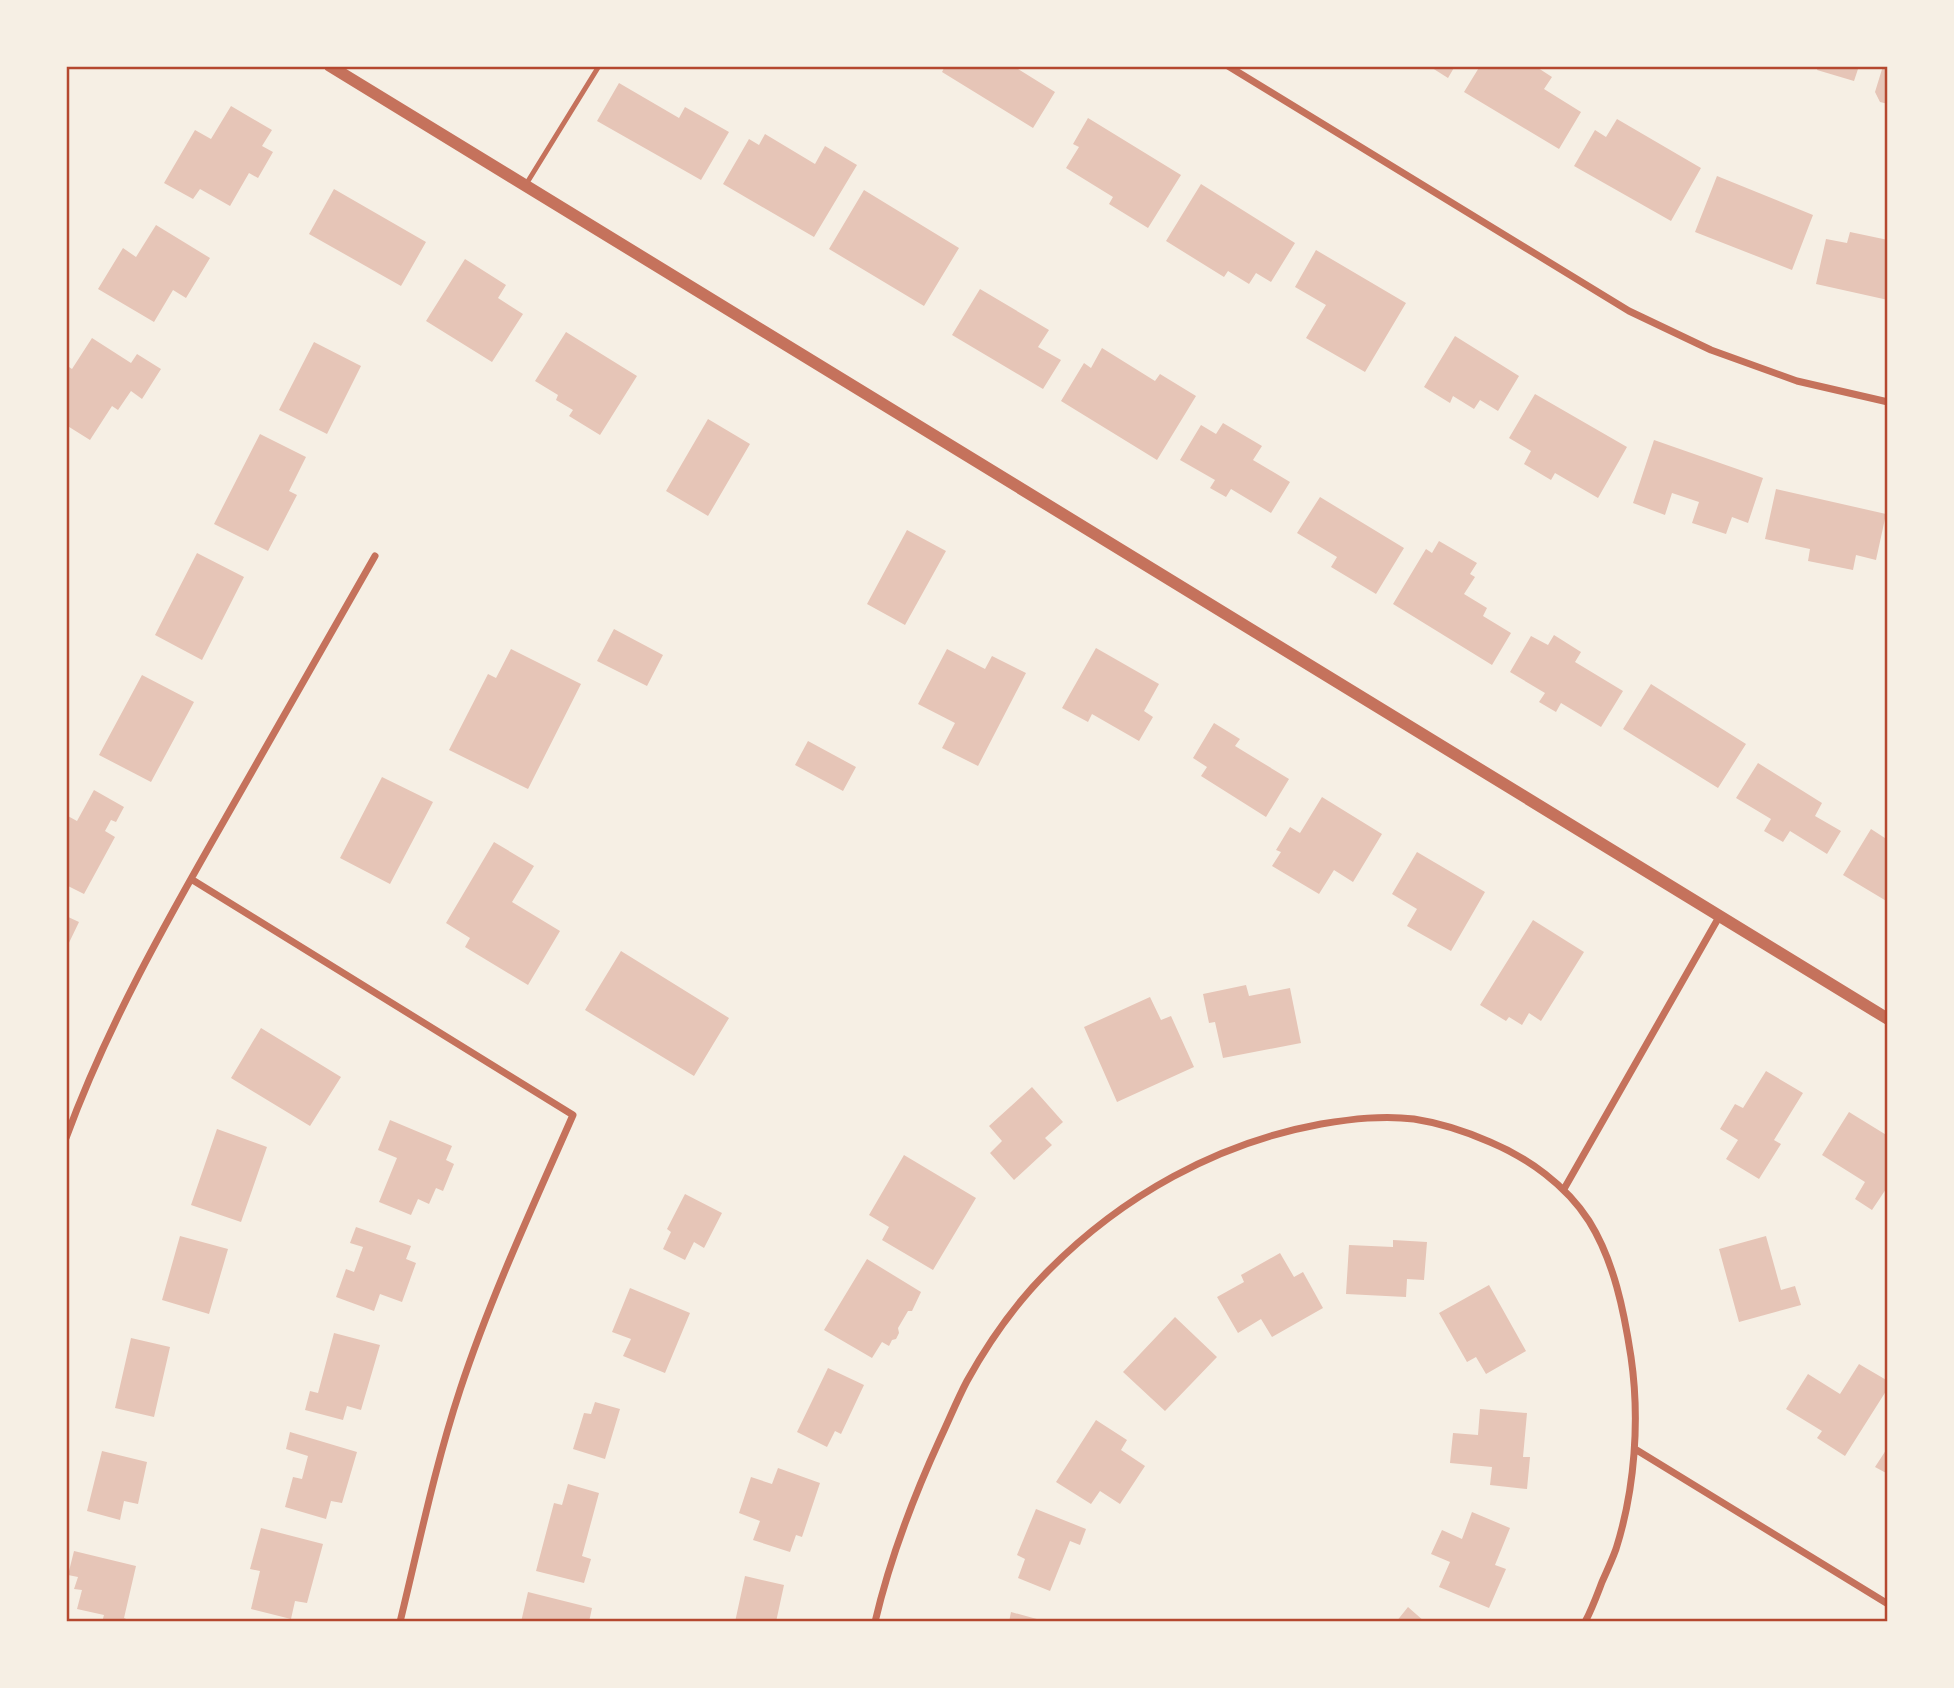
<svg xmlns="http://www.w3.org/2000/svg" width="1954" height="1688" font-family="'Roboto Condensed',sans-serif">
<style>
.building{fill:#e6c5b7}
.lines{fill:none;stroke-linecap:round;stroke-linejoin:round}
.service{stroke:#c5725c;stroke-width:5}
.minor{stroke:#c5725c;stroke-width:7}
.tertiary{stroke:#c5725c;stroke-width:12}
.neatline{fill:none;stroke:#b5482f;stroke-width:2.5}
</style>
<rect width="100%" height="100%" fill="#f6efe4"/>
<path class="building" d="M945,66h68l42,26 -22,36 -91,-56z
M1429,66h26l-7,12z
M1480,66h55l17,11 -8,12 37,23 -22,37 -95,-57z
M1818,66h41l-5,15 -37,-11z
M1883,66h5v38l-8,-2 -5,-10z
M619,83l60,35 6,-11 44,25 -28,48 -104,-59z
M231,106l41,24 -10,16 11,6 -15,26 -9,-5 -19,33 -30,-17 -7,10 -29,-16 31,-53 16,9z
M1088,118l93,57 -33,53 -39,-24 4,-7 -47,-29 13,-21 -6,-3z
M1617,119l84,49 -30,53 -97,-55 21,-36 11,7z
M765,134l50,30 10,-18 32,19 -43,72 -91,-53 26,-45 10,6z
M1717,176l96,39 -21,55 -97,-38z
M1201,184l94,59 -24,39 -15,-9 -7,11 -21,-13 -4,6 -58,-36z
M334,189l92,53 -25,44 -92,-52z
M864,190l95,58 -35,58 -95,-57z
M156,225l54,33 -24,40 -13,-8 -19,32 -56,-33 25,-41 13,9z
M1850,232l38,8v60l-72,-16 10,-45 21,4z
M1316,250l90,53 -41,69 -59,-34 20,-33 -31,-18z
M465,259l41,26 -8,13 25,16 -31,48 -66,-41z
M980,289l69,41 -11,17 23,13 -18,29 -91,-54z
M566,332l71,44 -37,59 -31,-19 4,-6 -17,-10 2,-5 -23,-14z
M1455,336l64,40 -21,35 -18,-11 -6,9 -21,-13 -3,7 -26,-16z
M92,338l39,25 6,-9 24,15 -19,30 -11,-8 -13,19 -6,-4 -22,34 -24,-15v-60l6,4z
M314,342l47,24 -34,68 -48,-24z
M1102,348l53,33 5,-7 36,22 -39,64 -96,-59 23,-38 7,5z
M1535,394l92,53 -29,51 -43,-25 -4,7 -27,-16 7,-13 -22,-13z
M708,419l42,25 -42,72 -42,-25z
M1223,423l39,23 -9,14 37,22 -19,31 -40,-24 -5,8 -16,-9 5,-8 -35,-20 21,-35 15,9z
M260,434l46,23 -17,34 8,4 -29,56 -54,-27z
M1654,440l109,38 -15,45 -16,-6 -6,17 -34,-11 7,-21 -27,-9 -7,22 -32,-12z
M1776,489l110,25 -10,46 -20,-5 -3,15 -45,-9 2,-12 -45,-10z
M1320,497l84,51 -28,46 -45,-27 6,-10 -40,-24z
M907,530l39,21 -41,74 -38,-21z
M1439,541l38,22 -7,11 5,3 -11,17 23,14 -4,8 28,17 -19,32 -99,-61 33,-55 6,4z
M197,553l47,24 -42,83 -47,-25z
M614,629l49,26 -16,31 -50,-25z
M1554,635l27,17 -6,10 48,29 -22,36 -40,-24 -5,9 -17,-10 6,-9 -35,-21 21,-36 17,9z
M1096,648l63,36 -15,27 9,6 -14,24 -47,-27 -4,8 -26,-14z
M511,649l70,35 -53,105 -79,-39 39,-76 8,4z
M947,649l38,20 7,-13 34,17 -48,93 -36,-18 13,-25 -37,-19z
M142,675l52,27 -43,80 -52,-27z
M1651,684l95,60 -28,44 -95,-59z
M1214,723l26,16 -5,7 54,33 -23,38 -65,-41 6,-9 -14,-9z
M808,741l48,26 -13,24 -48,-26z
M1758,763l64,40 -7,13 26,15 -14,23 -37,-23 -7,11 -19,-11 7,-12 -35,-21z
M382,777l51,25 -43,82 -50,-26z
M94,790l30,17 -8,15 -5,-2 -6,11 10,6 -31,57 -18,-9v-70l11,6z
M1322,797l60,37 -29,48 -19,-12 -15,24 -47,-28 9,-14 -5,-2 14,-23 10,6z
M1871,829l17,11v62l-45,-27z
M494,842l40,24 -22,36 48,29 -32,54 -63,-38 5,-9 -24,-15z
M1417,852l68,40 -34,59 -44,-25 10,-17 -25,-15z
M66,916l13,6 -13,27z
M1533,920l51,32 -43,69 -12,-8 -7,12 -13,-8 -3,4 -26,-16z
M621,951l108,67 -35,58 -109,-66z
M1246,985l3,11 41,-8 11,55 -78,15 -8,-36 -6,1 -6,-29z
M1150,997l11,23 10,-4 23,51 -77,35 -33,-75z
M261,1028l80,49 -31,49 -79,-48z
M1766,1071l37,22 -29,47 7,4 -22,35 -33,-20 12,-19 -18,-11 15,-25 8,4z
M1032,1087l31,35 -18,16 7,7 -38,35 -24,-27 12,-12 -13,-15z
M1849,1112l39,24v50l-16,24 -17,-11 10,-17 -43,-27z
M390,1120l62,26 -6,14 8,4 -11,27 -7,-3 -7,16 -11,-5 -7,16 -32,-13 18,-44 -19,-8z
M217,1129l50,18 -26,75 -50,-17z
M904,1155l72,43 -43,72 -51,-30 7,-13 -20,-12z
M685,1194l37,19 -18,35 -10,-6 -9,18 -22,-11 8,-17 -4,-3z
M356,1227l55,19 -5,13 10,4 -14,39 -22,-8 -6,17 -38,-14 10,-28 8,3 9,-25 -13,-4z
M180,1236l48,13 -19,65 -47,-14z
M1766,1236l15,54 14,-4 6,19 -62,17 -20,-73z
M1393,1240l34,2 -3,38 -17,-1 -1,18 -60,-3 3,-49 44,2z
M1280,1253l14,24 9,-5 20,36 -51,29 -11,-18 -23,14 -21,-36 27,-15 -3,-7z
M867,1259l54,33 -9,19h-4l-10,17 1,5 -3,6 -4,1 -3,6 -7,-4 -10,16 -48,-28z
M1489,1285l37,66 -40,23 -10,-17 -9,5 -28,-49z
M630,1288l60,25 -25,60 -42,-17 8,-17 -19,-7z
M1175,1317l42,40 -52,54 -42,-39z
M334,1333l46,12 -19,65 -14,-4 -4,14 -38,-10 5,-19 8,2z
M131,1338l39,9 -16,70 -39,-9z
M1859,1364l29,17v7l-43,68 -28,-18 5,-7 -36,-22 22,-35 32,20z
M828,1368l36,17 -23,49 -6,-3 -8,16 -30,-15z
M595,1402l25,7 -15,50 -32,-10 11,-36 7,1z
M1480,1409l47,4 -4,44h7l-3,32 -37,-4 2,-18 -42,-4 3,-30 25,2z
M1096,1420l31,20 -6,10 24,16 -25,38 -20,-13 -9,13 -35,-22z
M290,1432l67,20 -15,51 -11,-2 -5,18 -41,-12 8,-30 9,2 6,-23 -22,-7z
M1888,1447v27l-13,-7z
M102,1451l45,11 -9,42 -14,-3 -4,19 -33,-9z
M778,1468l42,15 -18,54 -6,-2 -6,17 -37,-12 7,-19 -21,-8 12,-36 21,7z
M568,1484l31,9 -17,63 9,3 -7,24 -48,-12 18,-68 8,2z
M1036,1509l50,20 -6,16 -10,-4 -20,50 -32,-13 7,-19 -8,-4z
M1472,1512l38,16 -15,37 11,4 -17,39 -50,-21 11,-25 -19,-8 11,-24 20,9z
M261,1528l62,16 -16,59 -12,-2 -4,18 -40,-10 9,-38 -10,-2z
M74,1551l62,15 -12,52 9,4h-31l2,-7 -27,-6 5,-19 -8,-1 4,-12 -10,-2z
M745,1576l39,9 -8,37h-41z
M528,1592l64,16 -3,14h-68z
M1408,1607l17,15h-29z
M1011,1612l33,9v1h-35z"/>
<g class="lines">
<path class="service" d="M525,186l74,-120"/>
<path class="minor" d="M1228,66l401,245 82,39 86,31 91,21
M191,879l382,236c-40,91 -82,181 -113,275 -25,76 -41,154 -60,232
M66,1138c41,-112 100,-216 159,-319 50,-88 100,-176 150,-263
M1564,1189l155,-272
M1635,1449l253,155
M875,1622c15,-64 38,-124 65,-183 9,-19 17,-39 27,-58 21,-38 50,-79 81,-110 74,-75 169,-128 273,-147 31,-5 62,-9 93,-5 26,4 51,12 76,23 38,16 76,43 99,79 25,40 35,90 42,136 9,62 4,132 -15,192 -4,11 -9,22 -14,33 -5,13 -10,27 -17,40"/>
<path class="tertiary" d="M330,66l1558,953"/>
</g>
<rect width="1954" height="1688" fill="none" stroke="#f6efe4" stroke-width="136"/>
<rect x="68" y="68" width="1818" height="1552" class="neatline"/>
</svg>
